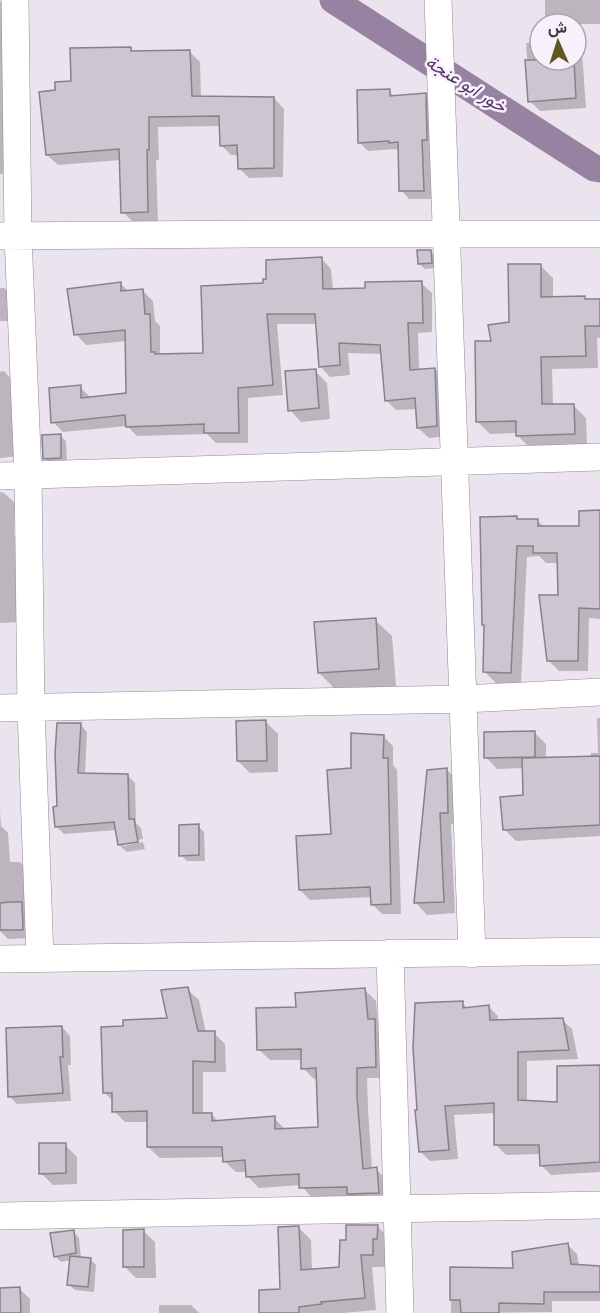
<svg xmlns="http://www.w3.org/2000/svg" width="600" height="1313" font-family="'DM Sans',Vazirmatn,sans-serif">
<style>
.shadow{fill:#0003}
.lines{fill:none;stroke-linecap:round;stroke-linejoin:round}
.canal{stroke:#9783a1;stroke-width:27}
.building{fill:#cdc6d0;stroke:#87818a;stroke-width:1.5}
.minor-casing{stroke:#908a94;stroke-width:28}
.minor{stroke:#fff;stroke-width:27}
.labels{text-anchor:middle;stroke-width:5;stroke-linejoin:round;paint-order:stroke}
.water-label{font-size:18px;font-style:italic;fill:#553763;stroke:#f8f1fb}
</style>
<rect width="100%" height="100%" fill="#ebe3ee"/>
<path class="shadow" d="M545,0h55v24h-20l6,84 -46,3 -10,-10 -4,-58 14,-1v18h36v-36h-31z
M0,1l9,9 2,163 -11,1z
M131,48l4,5 55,-1 10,10 1,36h73l10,11 -1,68 -34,1 -10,-10v-13h-8l-10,-10v-19l-63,1 1,33h-3l2,61 -25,1 -10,-10 -2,-52 -63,5 -11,-10 9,-64z
M389,91l6,6 30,-2 8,8 -1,96h-23l-8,-9 -2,-39 -2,-2 -29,2 -8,-8z
M431,251l5,6 1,11 -12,1 -6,-5z
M321,258l10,11 2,21 33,-1 55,-6 11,10v39l-14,1 1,37 16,-1 10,11 2,56 -18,2 -11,-10 -1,-19 -21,1 -10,-10 -4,-46 -34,-1 2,22 -20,2 -10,-11 -3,-42h-40l6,71 -35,3v45h-32l-9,-9 -70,2 -10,-10 -64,6 -10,-10 27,-35 11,11 36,-4v-53l-41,4 -10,-11 44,-51 9,9 14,-1 10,10 2,20 5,5v30l45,-1 59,-70z
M541,266l12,12v20l32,-1 3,3h12v38h-3l1,30 -46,1 1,37 20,-1 13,13 1,28 -57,2 -12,-12v-3l-28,1 -12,-12 14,-79 18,-20z
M0,288h4l12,12v21h-16z
M4,371l10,11 6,74 -20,2v-86z
M315,371l12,12 3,36 -29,3 -11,-12z
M60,435l6,6 1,22 -17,1 -5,-6z
M0,492l4,1 11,10 -1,33 7,7 3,79 -24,1z
M600,511v108l-11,-1 -1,53h-29l-11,-11 12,-64 -1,-33h-13l-7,-7 -12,1 -6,126h-25l-11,-11 1,-45 -2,-2 32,-108 3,3h18l8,8h36z
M375,620l17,16 4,50 -60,4 -17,-17z
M597,718h3v118l-84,5 -11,-11 19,-33v-29l-27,1 -11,-12 48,-25 12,12v15l45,-1v-5h7z
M266,722l12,12v38l-28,1 -12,-12z
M80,724l7,8 -2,43 43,1 7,7 1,40 5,5 2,11 -20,4v3l20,-4 2,7 -18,3 -8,-7 -2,-15 -53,4 -7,-7 2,-19z
M383,736l10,10v19l4,5 4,144h-19l-10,-10v-7l-62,3 -10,-10 33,-54 19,-67z
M447,770l12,12 1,42h-9l4,89 -28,2 -11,-12z
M0,811l1,15 7,7 2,29h10l9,10 3,66 -24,1 -8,-8z
M198,826l6,6 1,29h-18l-6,-6z
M187,989l12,11 7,33h8l11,11 1,28h-23v42h8l8,8 55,-4 12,12 34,-1 -2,-50h-4l-11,-11v-8h-33l-12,-11 39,-41 68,-18 11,11 2,23 8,7v47h-19l1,31 4,60h4l11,11 2,24 -77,-6 -11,-13 -42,3 -11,-11v-5h-12l-12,-11v-4l-64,1 -12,-11v-25h-23l-11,-11v-9l-9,-9 20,-65 44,-8z
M463,1003l5,6 20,-3 10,10v5l64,-1 10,9 6,30 -51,2v41l32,1 41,-37v106l-49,3 -10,-10v-11l-35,1 -10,-10 -1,-32 -41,2 4,44 -28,2 -10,-10z
M62,1027l8,9 1,29h-3l3,36 -54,3 -8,-8z
M65,1145l12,12v27l-24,1 -12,-12z
M377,1226l13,13 -5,11v17h-13l4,43 -33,3h-81l19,-22 18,-63 12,12 1,31 28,-3 7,-26z
M143,1231l12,11 1,36h-20l-11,-11z
M74,1232l5,6 2,21h9l6,6 -2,27 -19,-2 -6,-5 2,-25 -10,2 -6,-6z
M568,1245l9,9 2,12 21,1v34h-48v11l-101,1v-44h63z
M0,1289h20l10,10v14h-30z
M159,1305h32l8,8h-40z"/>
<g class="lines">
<path class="canal" d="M333,0l261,168 6,1"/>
</g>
<path class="building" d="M131,47v4l59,-1 2,46 82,1v71l-36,1 -1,-24 -17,1 -1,-30 -70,1v33h-2l1,62 -27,1 -2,-64 -73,6 -7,-63 16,-2v-8l16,-1 -1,-33z
M525,60h49l2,38 -48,4z
M390,89v7l36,-3 1,47h-5l2,51h-25l-1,-49 -9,1v-2l-31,2 -1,-53z
M417,250h14l1,13 -14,1z
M322,257l1,32 42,-1v-6l57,-1 1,42h-15l2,47 25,-2 2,58 -20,2 -2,-30 -30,3 -5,-56 -41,-2 1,22 -21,2 -4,-53h-48l6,71 -35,3 1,45h-35v-9l-78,3 -1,-12 -74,8 -2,-35 32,-3v13l45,-5 -1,-63 -51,5 -7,-46 54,-7v9l22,-2 2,25h5l1,38h4v2l48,-1 -2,-67 62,-3v-4h3v-19z
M508,264h33v33l44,-1v3h15v27h-15l1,30 -45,1 1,47h32l1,30 -59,2v-15l-40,1 -1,-81h16l-3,-16 21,-3z
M316,369l3,39 -31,3 -3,-40z
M61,434v24l-18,1 -1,-24z
M600,510v99l-21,-1 -1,53h-31l-8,-66h19l-1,-42h-24v-7h-16l-6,127 -28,-1 1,-47h-2l-2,-108 37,-1v3h21v7h41v-15z
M376,618l3,51 -61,4 -4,-51z
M266,720l1,41h-30l-1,-40z
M57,723h24l-3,50 50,1 1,45h5l4,23 -20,3 -4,-23 -59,5 -2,-20 4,-1 -2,-52z
M535,731v26l-51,1v-26z
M351,733l33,2 -1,23h5l3,146 -20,1 -1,-18 -71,3 -3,-54 35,-2 -4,-64 24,-2z
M600,756v69l-97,5 -3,-33 23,-2 -1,-37z
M447,768l1,45h-8l4,89 -30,1 13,-133z
M199,824v31l-20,1v-31z
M10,902h12l1,28h-23v-27z
M188,987l10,44h17v31l-22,-1v52h19v8l63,-5v13l43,-2 -2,-59 -15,1v-20l-44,1 -1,-42 40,-1 -1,-14 70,-5 3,31h7l1,48 -19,1v29l6,72 14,-2 2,26 -32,1v-7l-48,1v-14l-53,3 -1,-17 -22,2 -1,-15h-75v-36l-35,1v-19h-9l-2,-66 22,-1v-6l44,-2 -6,-28z
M463,1001v7l26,-3 1,15 73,-2 6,32 -51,2v48l39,2v-36l43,-1v97l-60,4 -1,-21h-45v-42l-49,3 4,44 -30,2 -4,-42h2l-4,-62 2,-45z
M62,1026l1,31h-3l3,36 -55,4 -2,-69z
M39,1143h27v30l-27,1z
M346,1225h32l-1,14h-4v16h-12l4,43 -44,4 1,2 -23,3v6h-40v-23l21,-1 -2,-62 21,-1 2,44 38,-3 1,-27h6z
M144,1229v38h-21v-37z
M74,1230l2,23 -22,4 -4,-24z
M568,1243l3,21 29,2v26h-56v12l-45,-1v10h-38l-1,-13h-10v-33l63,1 -1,-16z
M70,1256l21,2 -3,29 -21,-2z
M20,1287l1,26h-21v-25z"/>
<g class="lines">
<g class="minor-casing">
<path id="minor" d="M15,0l3,236 10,239 3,233 9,250
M438,0l34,954
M1,236l248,-2h351
M0,476l600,-19
M0,708l464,-9 136,-7
M390,953l10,360
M0,959l600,-8
M0,1216l600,-11"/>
</g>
<use href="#minor" class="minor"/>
</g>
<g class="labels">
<g class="water-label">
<text transform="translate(466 84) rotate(32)" y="6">خور ابو عنجة</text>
</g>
</g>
<g transform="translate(558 42) rotate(357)"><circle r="28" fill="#f8f1fb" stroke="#aba6ad" stroke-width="1.5"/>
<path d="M0-4.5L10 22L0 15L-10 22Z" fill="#625623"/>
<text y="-9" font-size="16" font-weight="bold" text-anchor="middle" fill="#373539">ش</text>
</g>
</svg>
